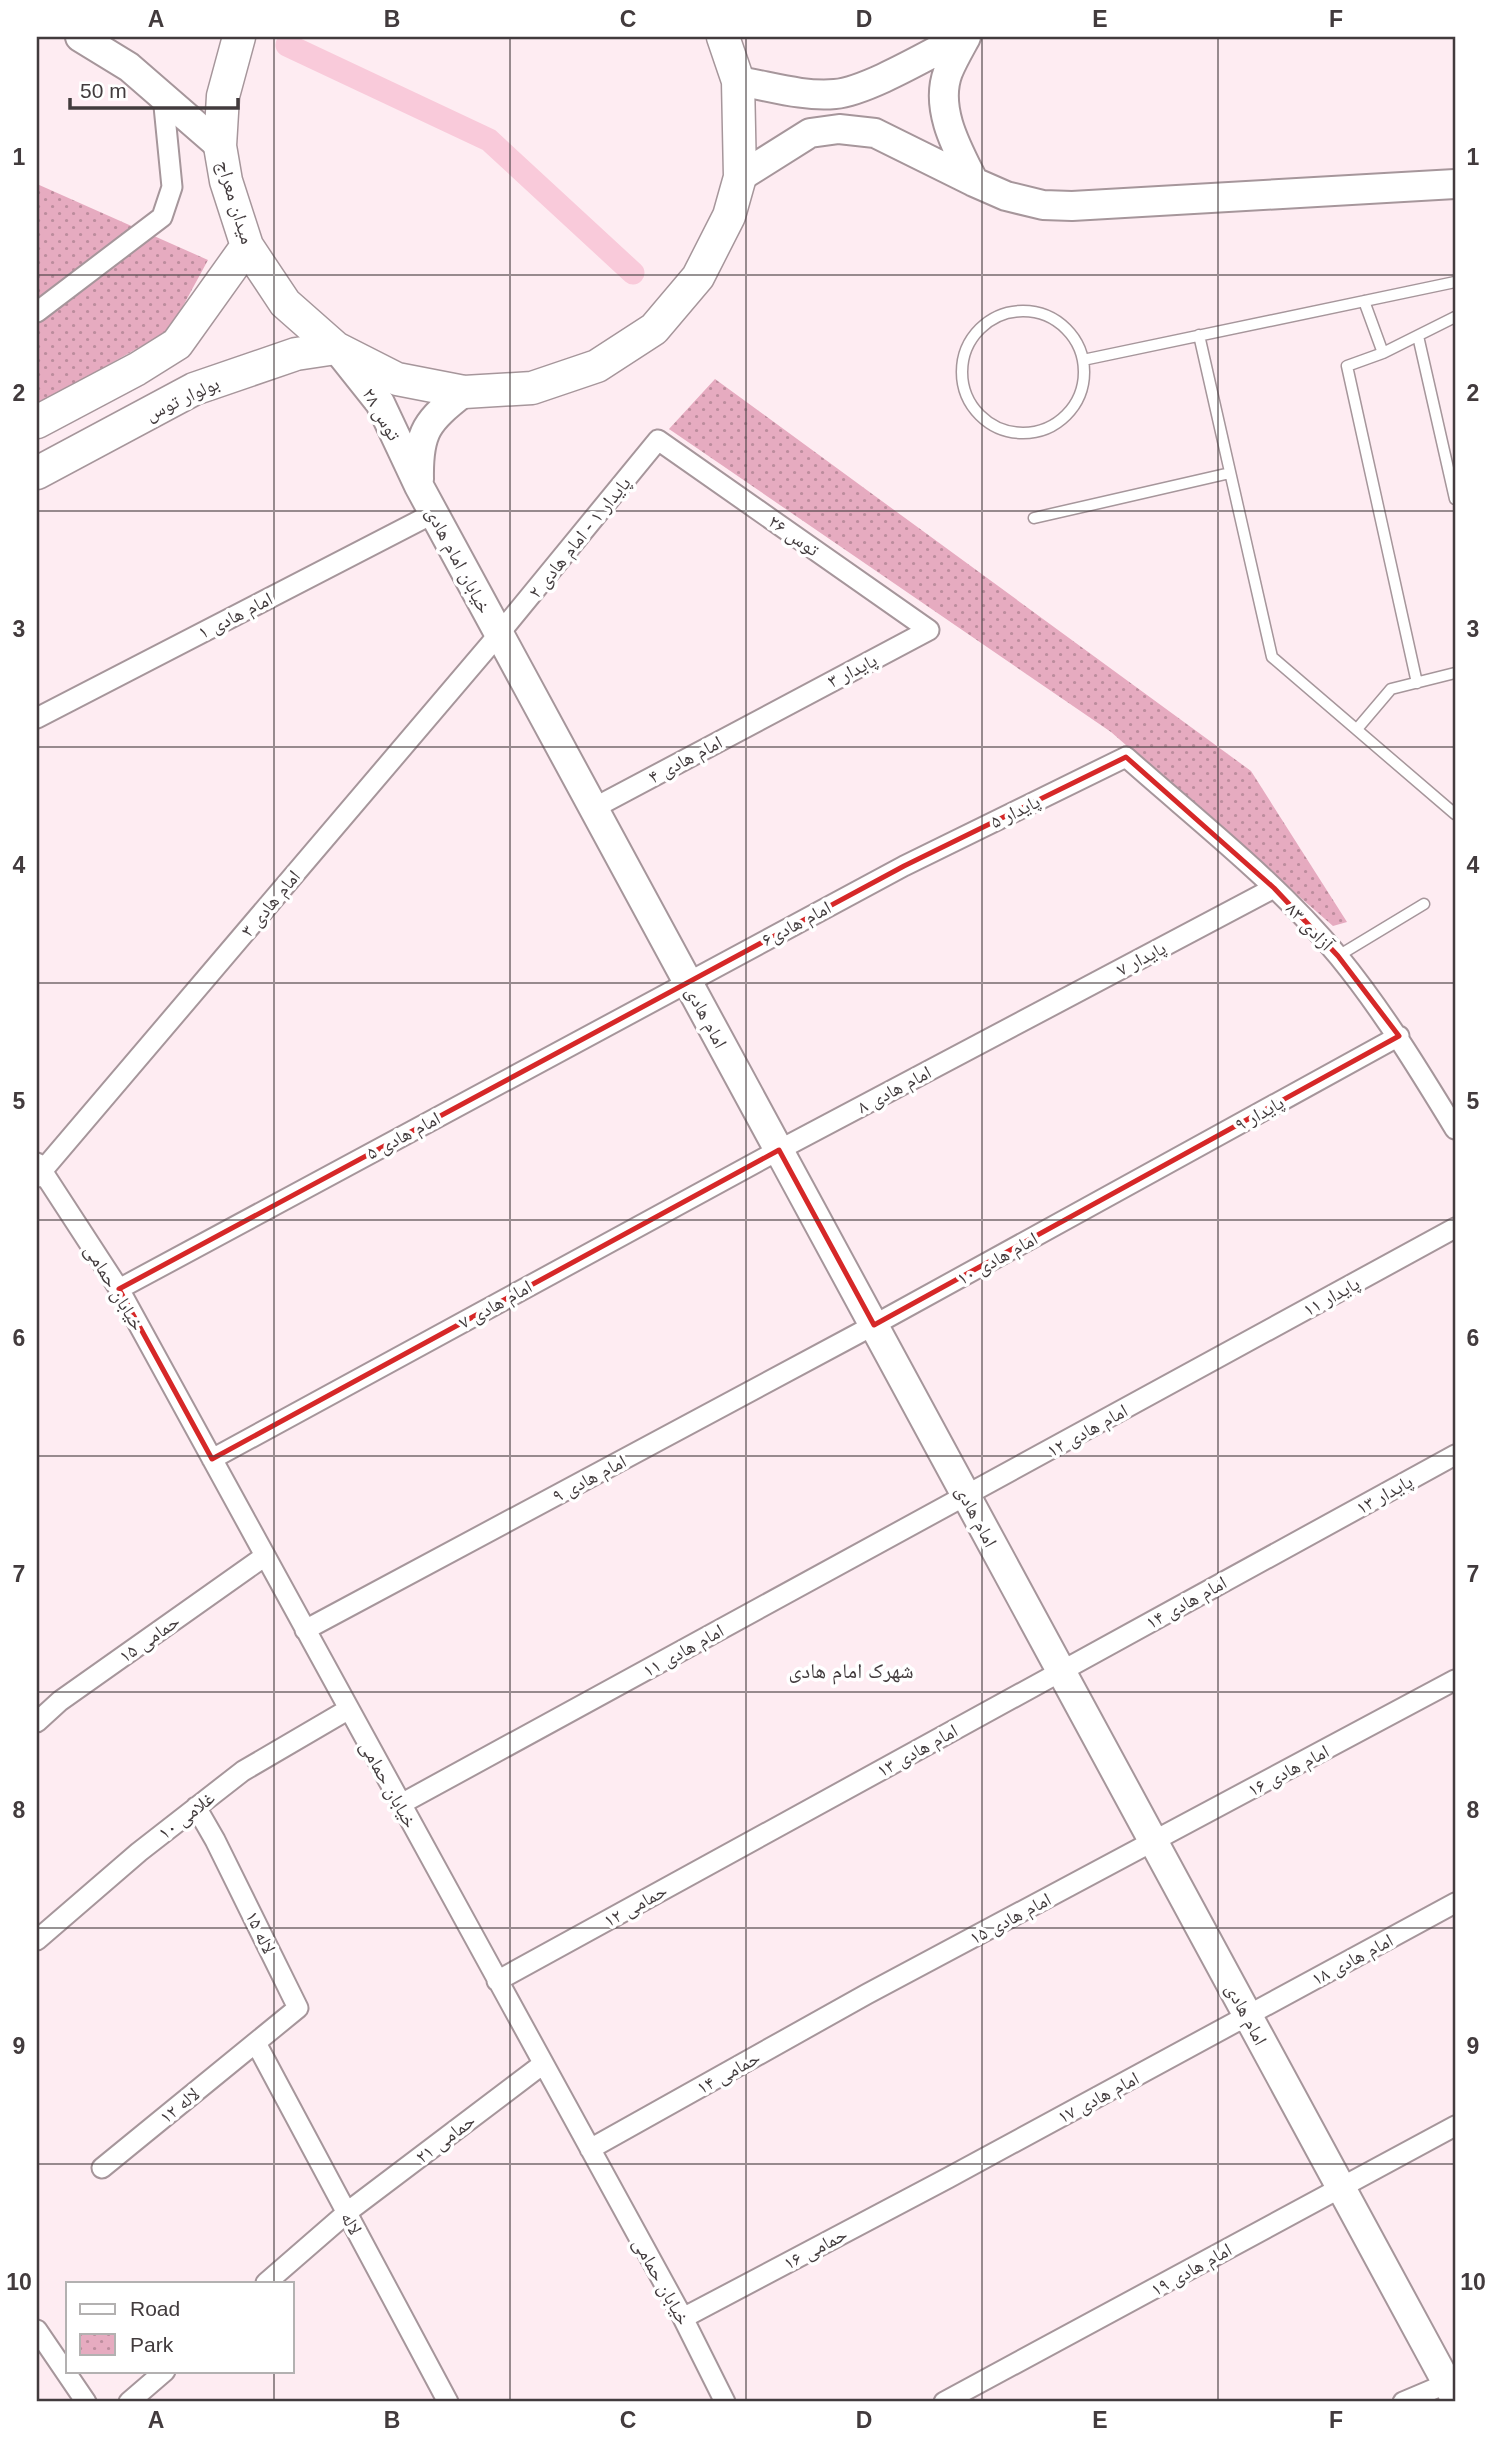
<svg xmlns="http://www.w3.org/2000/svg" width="1492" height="2439" font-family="Arial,'Noto Naskh Arabic',sans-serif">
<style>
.park{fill:url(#park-dots)}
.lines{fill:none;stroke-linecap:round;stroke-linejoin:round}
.canal{stroke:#f9cada;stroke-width:23}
.lane-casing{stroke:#a6969b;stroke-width:13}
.street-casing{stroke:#a6969b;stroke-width:23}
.secondary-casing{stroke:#a6969b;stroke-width:32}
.primary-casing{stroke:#a6969b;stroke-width:35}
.lane{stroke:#fff;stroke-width:10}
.street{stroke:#fff;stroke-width:19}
.secondary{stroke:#fff;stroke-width:28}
.primary{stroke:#fff;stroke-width:32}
.marked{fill:none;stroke:#d62828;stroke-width:5;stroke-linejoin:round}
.grid{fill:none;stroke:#423b3d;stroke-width:2;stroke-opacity:0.55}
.labels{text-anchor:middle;stroke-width:7;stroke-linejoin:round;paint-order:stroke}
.street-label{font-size:19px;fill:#423b3d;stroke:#fff}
.neighbourhood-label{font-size:21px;fill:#423b3d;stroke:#fff}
.neatline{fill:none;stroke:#423b3d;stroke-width:2.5}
.grid-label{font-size:23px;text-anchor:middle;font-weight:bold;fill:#423b3d}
</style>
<defs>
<pattern id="park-dots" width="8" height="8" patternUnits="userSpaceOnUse" patternTransform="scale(1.75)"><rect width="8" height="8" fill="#e6abc0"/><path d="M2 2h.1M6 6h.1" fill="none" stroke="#bc8c9d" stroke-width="1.8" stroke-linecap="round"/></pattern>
</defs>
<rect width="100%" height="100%" fill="#feecf2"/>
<path class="park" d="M37,184l171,76 -38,70 -133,75z
M715,379l536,392 96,151 -14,4 -222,-194 -442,-303z"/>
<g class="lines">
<path class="canal" d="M287,45l202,95 144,133"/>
<g class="lane-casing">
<path id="lane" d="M1364,301l19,52 72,-36
M962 372a61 61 0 1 1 122 0a61 61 0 1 1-122 0Z
M1199,335l73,322 183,157
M1418,336l37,163
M1383,353l-36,13 70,317
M1083,360l372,-78
M1034,518l196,-45
M1357,729l34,-40 64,-16
M1338,956l86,-52"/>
</g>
<g class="street-casing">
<path id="street" d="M37,312l125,-95 10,-30 -9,-91
M37,718l397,-205
M37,1163l82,126 564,1029 42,84
M37,1177l462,-543 159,-194 271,190 -335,178
M119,1289l785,-423 222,-109c72,64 151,125 213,200 44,54 80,113 116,172
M212,1459l567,-309 495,-262
M305,1630l569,-305 525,-289
M37,1722l23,-21 205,-145
M401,1804l1054,-576
M37,1940l102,-88 104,-81 106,-62
M497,1981l958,-526
M256,2043l192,359
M590,2149l277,-155 588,-314
M102,2168l196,-160 -83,-168 -19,-33
M266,2283l84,-73 193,-146
M683,2318l265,-140 507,-275
M37,2330l49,72
M129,2402l36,-31
M944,2402l511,-276
M1403,2402l52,-22"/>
</g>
<g class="secondary-casing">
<path id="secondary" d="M80,37l49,30 91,79
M966,37c-6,11 -13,23 -18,35 -14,37 10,78 26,110
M738,81c31,5 65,16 97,13 33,-3 96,-41 128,-57
M740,177l70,-44 29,-4 36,4 99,49 32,14 37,9 29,1 383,-22
M337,349l43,54 39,83 1036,1912
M419,479c-1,-48 8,-58 45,-87"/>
</g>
<g class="primary-casing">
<path id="primary" d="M239,37l-16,59 -3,50 6,35 21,65 38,57 51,45 61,31 67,13 68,-4 65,-22 57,-37 44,-52 31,-61 11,-39 -2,-96 -15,-44
M37,422l100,-53 40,-25 70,-98
M37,473l157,-84 102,-35 40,-6"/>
</g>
<use href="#lane" class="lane"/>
<use href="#street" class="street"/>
<use href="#secondary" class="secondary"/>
<use href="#primary" class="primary"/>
</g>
<path class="marked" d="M1126,757l148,131 64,68 61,80 -525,289 -95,-175 -567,309 -93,-170 785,-423z"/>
<path class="grid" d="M274,37v2246M510,37v2365M746,37v2365M982,37v2365M1218,37v2365M37,275h1418M37,511h1418M37,747h1418M37,983h1418M37,1220h1418M37,1456h1418M37,1692h1418M37,1928h1418M37,2164h1418M274,2371v31"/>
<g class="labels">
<g class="street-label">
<text transform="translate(236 202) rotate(73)" y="7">میدان معراج</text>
<text transform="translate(182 398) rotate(-25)" y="7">بولوار توس</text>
<text transform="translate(382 414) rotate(60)" y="7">توس ۲۸</text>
<text transform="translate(794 535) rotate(35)" y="7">توس ۲۶</text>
<text transform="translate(579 537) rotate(-51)" y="7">پایدار ۱ - امام هادی ۲</text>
<text transform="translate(459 560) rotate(62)" y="7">خیابان امام هادی</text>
<text transform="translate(235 615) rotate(-27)" y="7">امام هادی ۱</text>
<text transform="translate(852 670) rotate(-27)" y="7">پایدار ۳</text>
<text transform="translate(685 759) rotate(-28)" y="7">امام هادی ۴</text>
<text transform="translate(1015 811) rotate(-26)" y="7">پایدار ۵</text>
<text transform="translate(270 903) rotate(-50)" y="7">امام هادی ۳</text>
<text transform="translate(796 923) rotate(-28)" y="7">امام هادی۶</text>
<text transform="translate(1310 926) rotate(46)" y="7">آزادی ۸۳</text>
<text transform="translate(1141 958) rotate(-28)" y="7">پایدار ۷</text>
<text transform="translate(707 1017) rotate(62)" y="7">امام هادی</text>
<text transform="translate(894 1089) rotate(-28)" y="7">امام هادی ۸</text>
<text transform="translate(1259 1113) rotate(-29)" y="7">پایدار ۹</text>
<text transform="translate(403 1135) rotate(-28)" y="7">امام هادی ۵</text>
<text transform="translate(997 1258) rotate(-29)" y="7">امام هادی ۱۰</text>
<text transform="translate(115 1287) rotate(59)" y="7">خیابان حمامی</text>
<text transform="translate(1331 1296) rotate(-29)" y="7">پایدار ۱۱</text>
<text transform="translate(495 1304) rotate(-29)" y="7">امام هادی ۷</text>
<text transform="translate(1087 1430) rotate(-29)" y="7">امام هادی ۱۲</text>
<text transform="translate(589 1478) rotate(-28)" y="7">امام هادی ۹</text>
<text transform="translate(1384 1494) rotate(-29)" y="7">پایدار ۱۳</text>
<text transform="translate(977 1516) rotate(62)" y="7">امام هادی</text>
<text transform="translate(1186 1602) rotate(-29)" y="7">امام هادی ۱۴</text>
<text transform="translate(149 1638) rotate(-35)" y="7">حمامی ۱۵</text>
<text transform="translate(683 1650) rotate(-29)" y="7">امام هادی ۱۱</text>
<text transform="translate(917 1750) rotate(-29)" y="7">امام هادی ۱۳</text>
<text transform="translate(1288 1770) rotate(-28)" y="7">امام هادی ۱۶</text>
<text transform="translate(389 1784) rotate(61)" y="7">خیابان حمامی</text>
<text transform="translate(186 1815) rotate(-38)" y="7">غلامی ۱۰</text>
<text transform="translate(635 1905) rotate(-29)" y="7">حمامی ۱۲</text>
<text transform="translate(1010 1918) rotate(-28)" y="7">امام هادی ۱۵</text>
<text transform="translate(261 1932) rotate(64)" y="7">لاله ۱۵</text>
<text transform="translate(1352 1959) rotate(-28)" y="7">امام هادی ۱۸</text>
<text transform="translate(1247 2014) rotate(62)" y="7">امام هادی</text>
<text transform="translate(728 2072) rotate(-29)" y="7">حمامی ۱۴</text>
<text transform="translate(1098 2097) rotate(-28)" y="7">امام هادی ۱۷</text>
<text transform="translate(179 2105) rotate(-39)" y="7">لاله ۱۲</text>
<text transform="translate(445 2138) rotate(-37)" y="7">حمامی ۲۱</text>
<text transform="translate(352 2223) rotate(62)" y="7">لاله</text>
<text transform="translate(815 2248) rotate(-28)" y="7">حمامی ۱۶</text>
<text transform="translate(1191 2269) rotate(-29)" y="7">امام هادی ۱۹</text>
<text transform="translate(662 2281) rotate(61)" y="7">خیابان حمامی</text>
</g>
<g class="neighbourhood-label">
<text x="851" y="1678">شهرک امام هادی</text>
</g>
</g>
<rect width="1492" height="2439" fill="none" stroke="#ffffff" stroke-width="77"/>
<rect x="66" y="2282" width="228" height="91" fill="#ffffff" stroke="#b3b1b1" stroke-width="2"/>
<rect x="80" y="2304" width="35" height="10" fill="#ffffff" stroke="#b3b1b1" stroke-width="2"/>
<text x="130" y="2316" font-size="21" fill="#423b3d">Road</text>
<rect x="80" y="2334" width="35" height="21" fill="url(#park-dots)" stroke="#b3b1b1" stroke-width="2"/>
<text x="130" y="2352" font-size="21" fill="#423b3d">Park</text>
<path d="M70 98v10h168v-10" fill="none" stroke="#423b3d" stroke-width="3.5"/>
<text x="80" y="98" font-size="21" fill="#423b3d" stroke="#ffffff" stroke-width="5" paint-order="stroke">50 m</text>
<rect x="38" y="38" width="1416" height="2362" class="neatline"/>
<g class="grid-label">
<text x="156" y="27">A</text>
<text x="392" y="27">B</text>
<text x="628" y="27">C</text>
<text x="864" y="27">D</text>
<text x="1100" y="27">E</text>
<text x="1336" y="27">F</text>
<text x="19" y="165">1</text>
<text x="1473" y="165">1</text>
<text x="19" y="401">2</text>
<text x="1473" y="401">2</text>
<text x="19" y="637">3</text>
<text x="1473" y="637">3</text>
<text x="19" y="873">4</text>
<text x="1473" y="873">4</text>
<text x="19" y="1109">5</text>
<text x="1473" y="1109">5</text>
<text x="19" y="1346">6</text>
<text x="1473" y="1346">6</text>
<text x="19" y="1582">7</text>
<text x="1473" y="1582">7</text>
<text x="19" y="1818">8</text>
<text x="1473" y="1818">8</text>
<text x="19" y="2054">9</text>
<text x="1473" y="2054">9</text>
<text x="19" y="2290">10</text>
<text x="1473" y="2290">10</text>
<text x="156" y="2428">A</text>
<text x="392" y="2428">B</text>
<text x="628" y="2428">C</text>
<text x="864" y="2428">D</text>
<text x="1100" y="2428">E</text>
<text x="1336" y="2428">F</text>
</g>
</svg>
